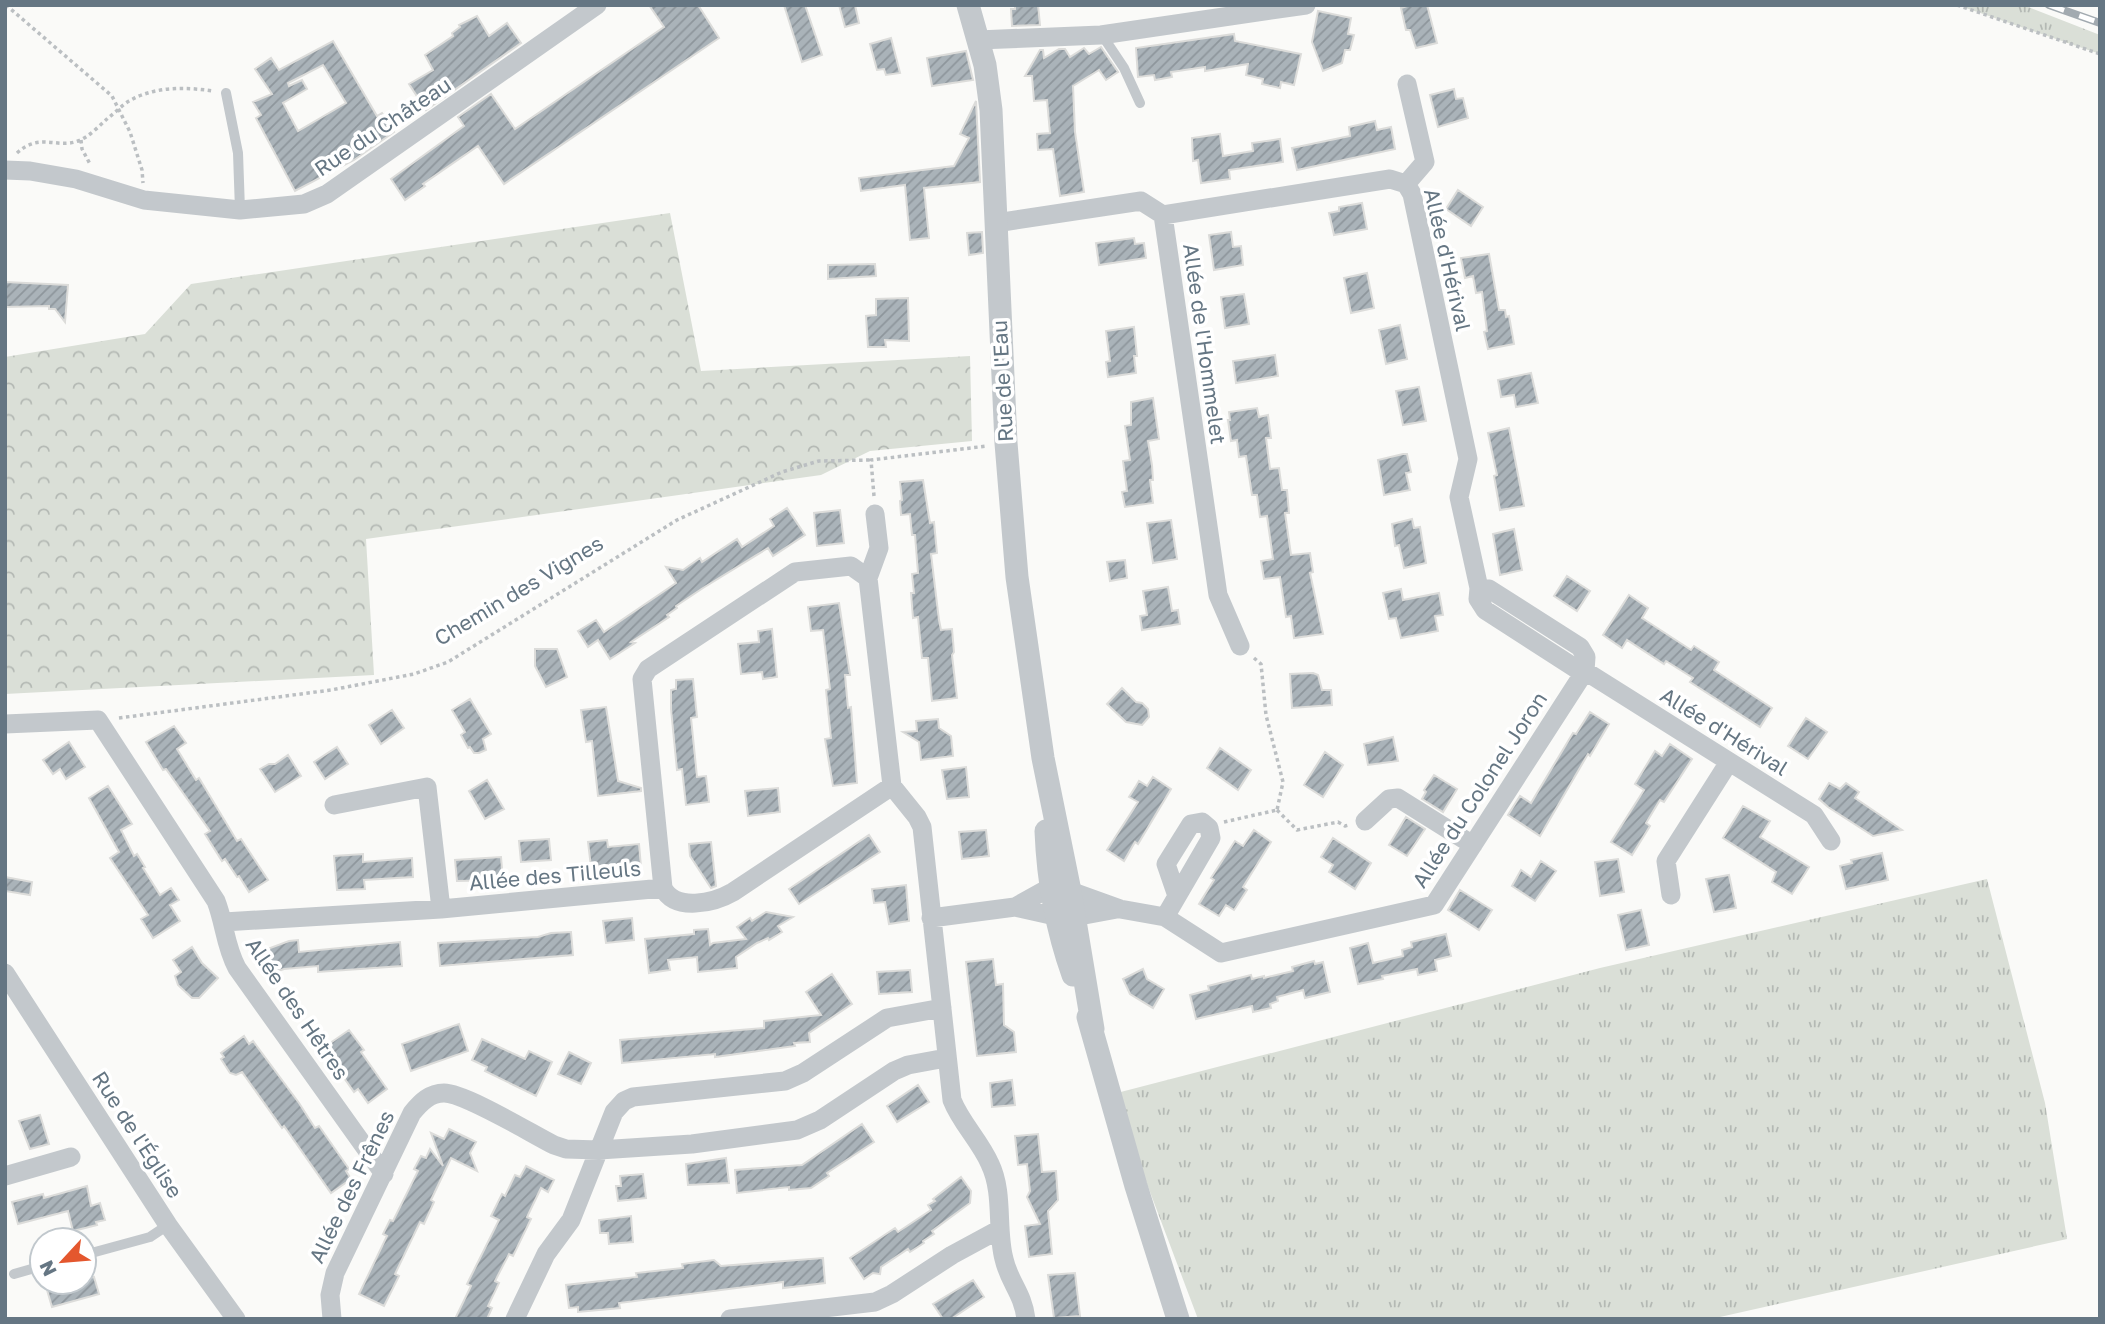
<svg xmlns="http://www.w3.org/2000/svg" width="2105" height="1324" font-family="'Golos Text',sans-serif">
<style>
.grass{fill:url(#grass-tufts)}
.forest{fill:url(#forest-crowns)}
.building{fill:url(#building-hatch);stroke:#dcdcda;stroke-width:2;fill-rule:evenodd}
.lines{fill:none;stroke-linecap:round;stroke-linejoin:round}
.path{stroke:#bbbfc2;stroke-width:3.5;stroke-dasharray:3.5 3.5;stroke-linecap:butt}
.service{stroke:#c3c8cc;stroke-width:10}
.minor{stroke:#c3c8cc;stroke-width:19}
.tertiary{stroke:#c3c8cc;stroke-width:23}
.rail-casing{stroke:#a2aab0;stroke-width:8}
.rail{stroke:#fff;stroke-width:5;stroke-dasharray:16;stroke-linecap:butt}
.labels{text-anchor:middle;stroke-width:7;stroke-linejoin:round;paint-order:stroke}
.street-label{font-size:21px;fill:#657683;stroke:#fff}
</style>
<defs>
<pattern id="grass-tufts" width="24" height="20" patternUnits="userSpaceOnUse" patternTransform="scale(1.75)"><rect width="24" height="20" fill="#dadfd7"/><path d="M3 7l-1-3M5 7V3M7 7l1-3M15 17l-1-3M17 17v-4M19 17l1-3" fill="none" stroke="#b4b9b4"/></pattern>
<pattern id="forest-crowns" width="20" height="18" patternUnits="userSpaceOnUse" patternTransform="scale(1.75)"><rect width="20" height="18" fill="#dadfd7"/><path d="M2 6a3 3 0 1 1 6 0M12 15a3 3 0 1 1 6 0" fill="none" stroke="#b4b9b4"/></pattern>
<pattern id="building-hatch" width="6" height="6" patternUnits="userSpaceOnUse" patternTransform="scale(1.75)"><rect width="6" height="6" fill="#aab3b9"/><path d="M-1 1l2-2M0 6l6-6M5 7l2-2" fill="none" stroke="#8e969c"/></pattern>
</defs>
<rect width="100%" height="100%" fill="#fafaf8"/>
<path class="grass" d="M1957,5h66l77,30v19z
M1987,879l58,224 22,136 -356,80h-513l-85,-225 487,-126z"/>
<path class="forest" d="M670,213l31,158 269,-15 2,85 -102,10 -49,24 -455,64 8,136 -369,19v-337l140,-23 46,-50z"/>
<path class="building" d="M649,5h49l21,33 -215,146 -26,-38 -55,38 2,2 -20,14 -14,-21 73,-53 -6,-9 33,-23 24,35 149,-102z
M784,5h21l17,50 -20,7z
M839,5h16l4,18 -14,4z
M1015,5h23l2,20 -28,1 -1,-17h4z
M1410,5h17l10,38 -21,5 -6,-18h-4l-5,-22z
M1318,11l33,7 -3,16 6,1 -4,15h-5l-3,13 -19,8 -11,-29z
M477,16l12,20 18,-13 14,20 -95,67 -17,-26 24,-14 -8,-15 28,-19 -1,-3 8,-6 -1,-2z
M1234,34l1,7 66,13 -7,31 -13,-3 -1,6 -18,-4 1,-5 -17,-4 2,-11 -43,7v-4l-34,5 1,5 -17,3 -1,-5 -16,2 -2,-29z
M891,38l9,35 -14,2 -2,-6 -7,1 -7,-26z
M333,41l44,75 5,-3 12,19 -40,28 -59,31 -39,-73 5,-3 -8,-13 19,-8 -17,-25 16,-11 8,12zM323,65l23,38 -48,28 -15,-28 24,-14 -5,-9 -13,6 -1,-3z
M1101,47l17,25 -12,8 -7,-10 -26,16 2,46 9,60 -24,4 -7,-47 -15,1 -1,-16 13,-1 -3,-33 -13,1 -2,-25h-7l15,-26h3l1,8 15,-9h6l5,8 14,-9 5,6z
M966,51l7,29 -41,6 -5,-28z
M1454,89l2,10 7,-1 5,20 -30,9 -8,-32z
M976,101l4,81 -56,6 5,50 -19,2 -5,-55 -44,6 -2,-13 95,-12 15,-28 -9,-4z
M1375,121l2,9 14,-3 4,22 -98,21 -5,-22 58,-12 -1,-9z
M1220,134l3,22 30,-5 -1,-8 28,-4 3,23 -54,8 1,9 -29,4 -3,-23 -5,1 -1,-23z
M1458,190l25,17 -12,19 -25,-17z
M1362,203l5,26 -33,6 -5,-22 10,-2v-4z
M982,232l1,21 -14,2 -2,-22z
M1231,232l2,15 8,-1 2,19 -29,5 -5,-35z
M1134,238l1,6 9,-1 2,15 -47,7 -3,-22z
M1489,254l10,56h6l1,7 3,-1 5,28 -26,5 -4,-17 3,-1 -5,-39 -6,1 -3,-17 -8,2 -4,-20z
M875,264l1,12 -48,3v-14z
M1367,273l7,35 -23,5 -7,-35z
M5,282l63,3 -3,37 -10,-13h-6v-3l-44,1z
M1244,294l5,30 -24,4 -4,-31z
M908,298l1,43 -24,-1 1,7h-18l-2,-31 10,-1v-16z
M1400,325l7,34 -21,5 -7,-34z
M1134,327l3,29h-3l2,17 -28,4 -2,-15 4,-1 -4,-30z
M1275,355l3,21 -42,7 -3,-22z
M1531,373l7,30 -22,4 -2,-12 -13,2 -3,-17z
M1419,387l7,34 -23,4 -7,-34z
M1153,398l6,41 -11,2 4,24 1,15h-3l3,23 -28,4 -3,-15 5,-1 -4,-30 7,-1 -5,-34 6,-1v-23z
M1257,408l2,9 9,-2 3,23h-5l4,31 9,-1 3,22h5l2,23h-4l6,42 19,-2 3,19 -3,1 13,61 -29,4 -3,-22 -5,1 -6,-40 -16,2 -3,-18 12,-2 -6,-43 -7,1 -3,-22h-5l-6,-39 -7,1 -2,-17 -6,1 -3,-21h2l-1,-8z
M1509,428l15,78 -24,4 -6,-34 3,-1 -9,-42z
M1403,454h4l4,18 -5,1 4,17 -26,5 -6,-35z
M923,480l7,43 4,-1 3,31 -6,1 8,66 2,10 11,-1 2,23 -2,3 5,43 -25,3 -4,-43h-6l-4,-41 -5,1 -2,-25h3l-2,-19 6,-1 -3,-38h-3l-2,-21 -9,1 -1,-14 2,-1 -2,-18z
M787,508l18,27 -32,21 -5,-8 -65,40 -27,18 1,2 -10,7 2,2 -38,25 4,1 -25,16 -12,-19 -10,7 -10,-16 18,-11 8,12 72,-49 -10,-16 17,3 17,-12 2,4 35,-23 5,8 32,-21 -4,-7z
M840,510l4,33 -27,3 -3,-33z
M1412,519l2,9 6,-1 6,36 -22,5 -5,-23 -4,1 -3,-22z
M1171,520l6,39 -24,4 -6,-40z
M1514,529l8,41 -22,5 -7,-41z
M1125,560l2,18 -17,3 -3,-19z
M1567,576l23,15 -13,20 -23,-15z
M1168,587l4,24 6,-1 2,14 -38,6 -2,-14 7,-1 -4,-24z
M1401,589l2,11 36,-7 4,22 -8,1 3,15 -37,7 -5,-20 -7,1 -6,-26z
M1629,595l19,13 -6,10 49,32 3,-4 25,16 -5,8 58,38 -12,19 -70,-45 3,-4 -27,-17 -2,3 -37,-24 -5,8 -19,-13z
M839,603l11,72h-5l3,33 3,-1 6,76 -24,3 -8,-47 6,-1 -5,-48 4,-1 -7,-59 -12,1 -3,-24z
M772,629l5,48 -14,2 -1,-7 -21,2 -3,-30 21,-2 -1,-11z
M535,649h22l10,28 -21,10 -11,-21z
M1313,673l5,2 4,15h9l1,15 -40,3 -2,-34z
M693,679l4,38 -6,1 6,59 9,-1 3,26 -23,3 -4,-36 -5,1 -6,-61v-19l5,-1v-9z
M1122,688l14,14 6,1 6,6 1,8 -7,8 -16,-3 -19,-18z
M470,699l21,35 -8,5 3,11 -7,3h-5l-4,-6 -2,1 -7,-13 4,-3 -13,-22z
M606,707l12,74 23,7v3l-43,5 -6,-55 -6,1 -5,-32z
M392,710l12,18 -23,16 -12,-19z
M1590,712l19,12 -19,32 -2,-2 -48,82 -32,-21 12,-19 11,7 42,-70 3,1z
M1806,718l21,14 -19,27 -20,-13z
M938,719l1,9 12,8 2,20 -32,4 -2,-18 -16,-10 14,-1 -1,-10z
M174,726l12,17 -9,6 19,31 3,-2 38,63 4,-2 27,41 -19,12 -10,-16 -2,1 -12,-18 -3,2 -17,-27 5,-3 -44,-62 -3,1 -17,-28z
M1393,737l5,24 -30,4 -4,-21z
M69,742l16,25 -19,12 -6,-10 -7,5 -10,-14z
M1670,744l22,15 -28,43 -4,-2 -14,23 4,3 -18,29 -21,-13 33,-52 -9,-6 20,-33 7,5z
M337,747l11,17 -23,15 -11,-17z
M1220,748l31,22 -13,20 -31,-22z
M1325,752l18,13 -20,32 -19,-12z
M288,755l13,21 -26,16 -15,-23 9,-5h6z
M966,767l3,30 -22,2 -5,-29z
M1434,775l23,14 -14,23 -21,-13 4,-7 -2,-2z
M1153,777l18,12 -33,55 -3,-2 -11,19 -17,-11 31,-48 -9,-5 7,-11 3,-5 8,5z
M487,780l17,29 -19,10 -16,-28z
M1829,783l11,6 6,-6 13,9 -4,6 47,32 -29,6 -45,-29 -9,-8z
M108,786l24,38 -11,6 13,26 3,-2 8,13 -2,1 17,27 11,-7 8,12 -9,5 10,16 -27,17 -12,-19 7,-4 -38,-57 9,-6 -30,-54z
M778,788l2,24 -32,4 -3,-25z
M1743,806l27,15 -10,16 49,30 -17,27 -20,-12 4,-10 -53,-34z
M1406,817l19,12 -18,27 -18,-11z
M986,830l3,26 -27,3 -3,-27z
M1254,830l17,12 -28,45 4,3 -13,20 -8,-5 -7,11 -20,-12 15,-24 -3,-2 24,-37 8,5z
M869,835l11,17 -81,52 -10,-15z
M1333,838l38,25 -16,26 -26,-17 4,-7 -12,-8z
M549,839l2,21 -30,2 -2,-21z
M607,840l1,7 31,-3 2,23 -31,4 -1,-6 -18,2 -3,-25z
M711,842l5,44 -5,2 -21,-32 -1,-12z
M1882,853l6,27 -42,9 -6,-23 12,-3 -1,-3z
M363,854v8l49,-4 1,19 -49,3 1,9 -28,1 -3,-34z
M501,857l2,23 -46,1 -2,-21z
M1618,859l6,33 -24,4 -5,-34z
M1541,861l15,10 -21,30 -23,-15 9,-16 10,7z
M1729,875l7,33 -22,4 -8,-33z
M5,877l27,5 -2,13 -25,-4z
M906,885l3,36 -20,3 -4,-22 -11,1 -2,-14z
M1460,890l32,20 -13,20 -31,-20z
M1641,910l8,35 -23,5 -8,-35z
M766,912l27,5 -15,9 4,6 -13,8 -1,-2 -11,5 -21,14 1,11 -39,4 -1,-15 -29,3 2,10 -21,3 -4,-34 49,-5v-4l14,-1 2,16 3,-2 33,-4 -9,-12 13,-9 2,3z
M632,918l2,22 -28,3 -3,-22z
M571,932l2,23 -133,11 -2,-23 100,-6 13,-4z
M1446,934l5,22 -16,4 2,11 -19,4 -1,-6 -35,7 1,3 -25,5 -8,-36 18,-5 5,20 30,-7 -1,-6 10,-3 -1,-5z
M298,940l1,12 101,-10 2,24 -84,6v-6l-34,3 -14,5 -8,-23 27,-10z
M192,947l10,16 16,15 -19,20h-7l-14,-13 -3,-9 6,-4 -8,-12z
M993,959l3,26 7,-1 1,41 10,7 2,20 -39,4 -11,-94z
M1314,961l1,3 8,-2 7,30 -25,6 -2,-8 -26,7 1,4 -8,3 1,4 -18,4 -1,-6 -56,13 -6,-24 19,-5 -1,-4 43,-11 1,4 12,-3v2l29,-7 -1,-4z
M1143,969l4,10 17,10 -11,19 -23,-14 -7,-15z
M910,970l2,22 -33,2 -2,-22z
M832,974l20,30 -43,29 1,9 -16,1 1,3 -80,11v-3l-93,9 -2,-23 144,-12v-7l57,-6 -15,-23z
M459,1024l9,27 -57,20 -9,-27z
M349,1030l15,20 -3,2 26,37 -19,14 -10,-14 -4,3 -31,-44z
M244,1036l5,8 4,-3 46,62 16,25 4,-2 30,43 -3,2 5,8 -20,14 -47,-67 -2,2 -40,-56 -6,3 -6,-2 -9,-14 3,-2 -3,-4z
M482,1039l43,20 4,-8 23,11 -16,34 -51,-25 2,-4 -15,-7z
M569,1052l22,11 -10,21 -23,-10z
M1012,1080l3,25 -23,2 -2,-24z
M918,1085l11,17 -32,20 -10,-16z
M40,1115l9,29 -19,5 -11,-28z
M862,1124l12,18 -47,31 2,3 -18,12 -22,2v-3l-52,6 -2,-23 67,-5z
M449,1129l27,13 -6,11 7,18 -26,-13 -20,42 3,2 -10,22 -4,-2 -25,52 4,2 -15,30 -25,-12 28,-58 -4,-2 7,-14 3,1 25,-50 -4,-2 7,-13 5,2 4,-9 13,17 -12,-33 13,6z
M1038,1134l4,38 14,-1 2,29 -10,11 4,43 -23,3 -4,-31 15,-2 -13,-27 3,-6 -3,-27 -9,1 -3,-29z
M726,1158l3,25 -41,2 -2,-21z
M526,1166l28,14 -6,12 -7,-4 -14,29 4,2 -18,37 -4,-2 -14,27 4,2 -11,23 4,2 -5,11h-32l16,-33 -4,-2 32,-64 -8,-4 11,-22 3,2 10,-21 5,2z
M643,1174l3,24 -28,3 -2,-15h5l-1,-10z
M961,1177l10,14 -1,12 -38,28 2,3 -11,7 1,2 -14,9 -2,-3 -27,18 -1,7 -7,-1 -9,6 -14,-21 45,-30 3,4 33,-22 -3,-5 7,-4 -2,-2z
M87,1186l4,20 9,-3 5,17 -9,2 1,3 -24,6 -5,-20 -50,13 -6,-22 31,-8 1,4z
M631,1216l2,26 -24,2 -1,-11h-8l-1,-13z
M823,1258l2,25 -42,5v-6l-164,21 1,5 -42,4v-5l-9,1 -3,-23 71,-8 -1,-4 47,-5 -1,-4 32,-4 7,6z
M1075,1273l5,43 -26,2 -6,-43z
M94,1277l5,17 -47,13 -5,-17 15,-5 -1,-3h23v-3z
M973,1280l11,17 -33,22h-8l-10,-15z"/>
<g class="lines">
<path class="path" d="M6,5l106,91 18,36 12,38 1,13
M1957,5l143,49
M81,140l1,9 8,15
M17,153c23,-21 39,-4 61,-12 11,-4 21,-15 30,-23 7,-5 14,-13 21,-17 26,-15 57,-14 84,-10
M874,496l-3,-36 116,-14
M1254,658l7,6 5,51 17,67 -6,28
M119,718l212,-28 83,-16 34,-12 229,-142 105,-48 37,-11 52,-1
M1277,810l20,20 41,-8 7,4 4,-1
M1224,822l53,-12"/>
<path class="service" d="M1102,35l22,33 16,35
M226,93l12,60 2,57
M84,1255l66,-18 18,-12
M14,1274l28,-8"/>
<path class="minor" d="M978,40l123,-5 205,-30
M5,170l25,1 46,8 68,21 96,10 64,-6 23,-10 270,-189
M1406,184l19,-22 -18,-78
M1163,215l227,-36 16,5 6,10 56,265 -9,38 20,91 10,1 91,58 6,10 -1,14 229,144 17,26
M996,223l145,-22 22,14 55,380 22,51
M875,514l4,34 -11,30 24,208 25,31 5,10 30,273c9,23 28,41 38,64 14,29 6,65 14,95 5,23 19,34 22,60
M5,724l93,-4 118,181c9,23 9,45 21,67l147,206
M334,805l93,-18 14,122
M1365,821l24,-22 9,-1 75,47
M663,888l-21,-209 6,-10 147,-97 56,-6 17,12
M1671,895l-5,-34 63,-99
M1015,907l40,9 19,1 43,-8
M1165,917l46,-79 -2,-10 -7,-6 -11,2 -25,40 11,32
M931,918l84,-11 34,-19 21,3 50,18 45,8 56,36 213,-48 151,-234 -10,-3 -90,-58 -7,-11 1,-11
M224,922l217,-13 222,-21c12,24 51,15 70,4l159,-106
M5,973l163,252 68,94
M5,1176l66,-19
M332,1319l-2,-24 5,-22 77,-160c9,-11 18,-20 32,-20 21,0 88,41 110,52l12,4 33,1 93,-6 105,-14 23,-10 74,-49 14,-6 38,-7
M515,1319l31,-65 25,-34 43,-108 10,-11 9,-4 152,-16 18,-8 84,-55 55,-10
M730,1319l145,-17 17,-8 60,-39 48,-26"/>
<path class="tertiary" d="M968,5l17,60 6,45 15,333 11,134 26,181 27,133 23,138
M1046,831c2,51 10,96 27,144
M1088,1017l48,169 42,133"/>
<g class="rail-casing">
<path id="rail" d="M2049,5l51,18"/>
</g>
<use href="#rail" class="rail"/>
</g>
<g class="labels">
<g class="street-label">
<text transform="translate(383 127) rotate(-34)" y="7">Rue du Château</text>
<text transform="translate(1447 260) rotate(77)" y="7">Allée d'Hérival</text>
<text transform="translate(1204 344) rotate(82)" y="7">Allée de l'Hommelet</text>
<text transform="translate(1003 381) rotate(-93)" y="7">Rue de l'Eau</text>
<text transform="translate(519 591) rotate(-31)" y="7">Chemin des Vignes</text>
<text transform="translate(1724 732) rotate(32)" y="7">Allée d'Hérival</text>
<text transform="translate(1480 790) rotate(-57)" y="7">Allée du Colonel Joron</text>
<text transform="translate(555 876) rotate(-5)" y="7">Allée des Tilleuls</text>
<text transform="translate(297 1009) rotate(56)" y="7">Allée des Hêtres</text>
<text transform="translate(137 1135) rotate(57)" y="7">Rue de l'Église</text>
<text transform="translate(352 1187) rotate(-64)" y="7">Allée des Frênes</text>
</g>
</g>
<rect width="2105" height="1324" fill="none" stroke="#657683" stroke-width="14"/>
<g transform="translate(63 1261) rotate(244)"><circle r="33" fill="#ffffff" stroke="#c1c8cd" stroke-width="2"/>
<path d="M0-5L12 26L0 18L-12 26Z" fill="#e4572e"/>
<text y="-10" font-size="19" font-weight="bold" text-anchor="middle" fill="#657683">N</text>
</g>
</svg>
